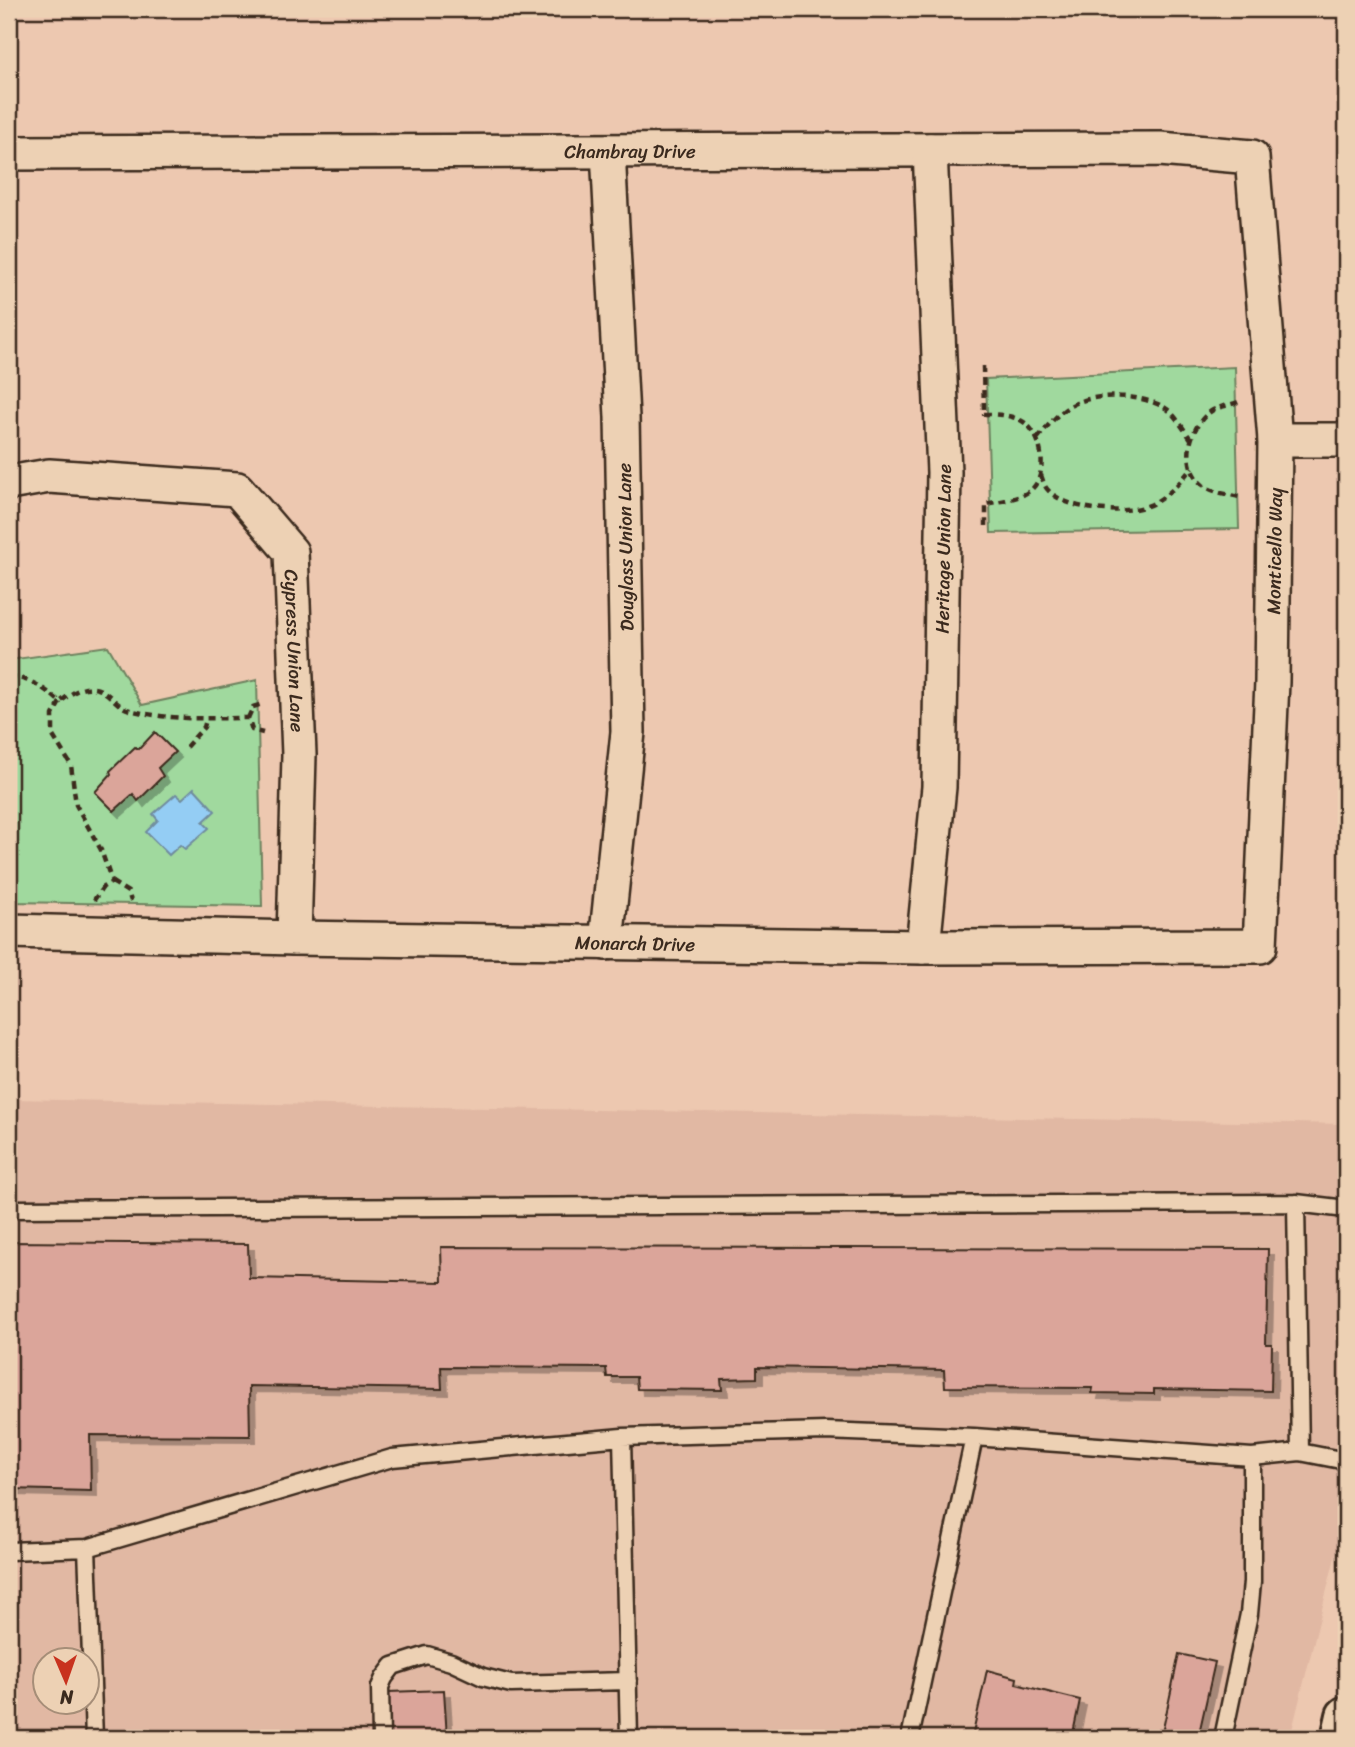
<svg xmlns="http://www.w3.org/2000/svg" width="1355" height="1747" font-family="Sriracha,sans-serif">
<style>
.built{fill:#e1b8a3;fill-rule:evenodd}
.green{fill:#a0d99e;stroke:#6e825e;stroke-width:2}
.water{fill:#94cdf4;stroke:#708c9e;stroke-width:2}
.building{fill:#dba59a;stroke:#3b2a1e;stroke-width:2;filter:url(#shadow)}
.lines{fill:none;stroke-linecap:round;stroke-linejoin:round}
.lane-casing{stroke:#3b2a1e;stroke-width:21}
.street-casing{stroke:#3b2a1e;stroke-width:38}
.secondary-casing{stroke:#3b2a1e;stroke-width:44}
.path{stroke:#3b2a1e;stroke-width:4.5;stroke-dasharray:7 5;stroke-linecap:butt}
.lane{stroke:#edd1b4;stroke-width:16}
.street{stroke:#edd1b4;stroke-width:33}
.secondary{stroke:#edd1b4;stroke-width:38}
.labels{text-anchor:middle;stroke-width:5;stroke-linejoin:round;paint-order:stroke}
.street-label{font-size:19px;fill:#3b2a1e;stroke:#edd1b4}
</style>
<defs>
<filter id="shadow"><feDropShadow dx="6" dy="6" stdDeviation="0" flood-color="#0004"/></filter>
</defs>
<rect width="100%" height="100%" fill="#edc8b0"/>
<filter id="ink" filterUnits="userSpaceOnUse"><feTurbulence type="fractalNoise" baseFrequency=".0143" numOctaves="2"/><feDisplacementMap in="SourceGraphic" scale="14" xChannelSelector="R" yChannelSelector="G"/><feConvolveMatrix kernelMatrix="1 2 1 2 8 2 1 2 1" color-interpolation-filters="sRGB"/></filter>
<g filter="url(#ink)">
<path class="built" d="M9,1099l1337,25v389l-56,225h-1281zM46,1660h42v42h-42z"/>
<path class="green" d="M1235,367l4,162 -248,4 -5,-154z
M108,646l34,59 115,-25 5,226 -253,-4v-242z"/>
<path class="water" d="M194,788l21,23 -12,11 6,6 -24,21 -5,-4 -11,10 -23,-23 12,-12 -5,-6 23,-20 6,5z"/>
<path class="building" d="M155,732l20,20 -17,16 5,8 -25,25 -5,-7 -19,17 -19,-19 16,-18 -1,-3 25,-24 4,2z
M9,1242l239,2 1,34 193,4 -1,-35 827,2 -2,95h6l-1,47 -117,-2v5l-62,-1 1,-5 -148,-1 -1,-17 -187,-3v11l-36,1 1,11 -85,-1 -1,-12h-29l-1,-9 -165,-1 1,22 -193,-3 1,50 -160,-1 1,56 -82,-2z
M1179,1654l36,8 -17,76h-37z
M987,1670l30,8 -1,6 64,16 -8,38h-100z
M444,1690l3,48h-57l-2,-46z"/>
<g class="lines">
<g class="lane-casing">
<path id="lane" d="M9,1209l1287,-6
M622,1437l7,301
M974,1437l278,20 48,-5 46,9
M1300,1452l-4,-249 50,6
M87,1548l7,190
M9,1551l78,-3 305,-90 230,-21 204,-6 148,6 -64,301
M381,1738l-1,-51 4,-9 9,-12 34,-11 24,7 32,15 28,7 117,-3
M1223,1738l26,-124 3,-32v-125"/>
</g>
<g class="street-casing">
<g id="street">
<path id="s1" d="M9,153l1151,-4 92,8 23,283 -3,242 -12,264 -337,1 -629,-9 -285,-7"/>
<path d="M1275,440h71"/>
<path id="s2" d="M9,483l40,-7 188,13 54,63 8,203 -5,183"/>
<path d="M606,943l22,-211 -6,-315 -14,-266"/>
<path id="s3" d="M923,947l16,-160 5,-315 -14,-322"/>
</g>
</g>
<g class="secondary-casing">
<path id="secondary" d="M1341,1738l5,-22"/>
</g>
<path class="path" d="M983,366l1,48c13,0 27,1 38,7 20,11 27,52 10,68 -10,10 -33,12 -46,15v22
M1238,402c-7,3 -17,4 -25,8 -24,14 -34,56 -10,75 11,8 24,9 36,12
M1037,439c11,-13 20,-26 35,-34 24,-13 73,-11 95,4 9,7 17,21 24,30
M1041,475c2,5 3,11 7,15 19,21 79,26 104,14 17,-9 29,-22 40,-37
M9,677c19,0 37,12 51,25 10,-8 21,-16 34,-14 15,2 22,19 36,22 40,11 78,8 118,8l4,12 11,3
M60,702l-7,13v21l18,29 5,40 25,45 11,32 -9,5 -9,13
M248,718l5,-11 9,-3
M186,747l18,-20 2,-7
M112,882l16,10 3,9"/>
<use href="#lane" class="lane"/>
<use href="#street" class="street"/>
<use href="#secondary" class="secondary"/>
</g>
</g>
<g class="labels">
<g class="street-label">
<text dy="7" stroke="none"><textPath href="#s1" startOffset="621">Chambray Drive</textPath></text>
<text transform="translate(625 547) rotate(-91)" y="7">Douglass Union Lane</text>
<text dy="7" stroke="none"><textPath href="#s3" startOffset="399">Heritage Union Lane</textPath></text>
<text transform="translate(1274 551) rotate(-89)" y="7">Monticello Way</text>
<text dy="7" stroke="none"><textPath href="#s2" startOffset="411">Cypress Union Lane</textPath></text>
<text transform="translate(635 943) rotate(1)" y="7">Monarch Drive</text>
</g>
</g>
<rect width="1355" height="1747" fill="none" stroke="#edd1b4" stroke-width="35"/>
<rect x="18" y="18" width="1320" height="1712" fill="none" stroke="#3b2a1e" stroke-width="2.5" filter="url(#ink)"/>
<g transform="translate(66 1681) rotate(178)"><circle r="33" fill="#edd1b4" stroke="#a68e78" stroke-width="2"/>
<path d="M0-5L12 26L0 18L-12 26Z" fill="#c8321e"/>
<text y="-10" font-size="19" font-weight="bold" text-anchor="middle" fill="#3b2a1e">N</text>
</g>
</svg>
